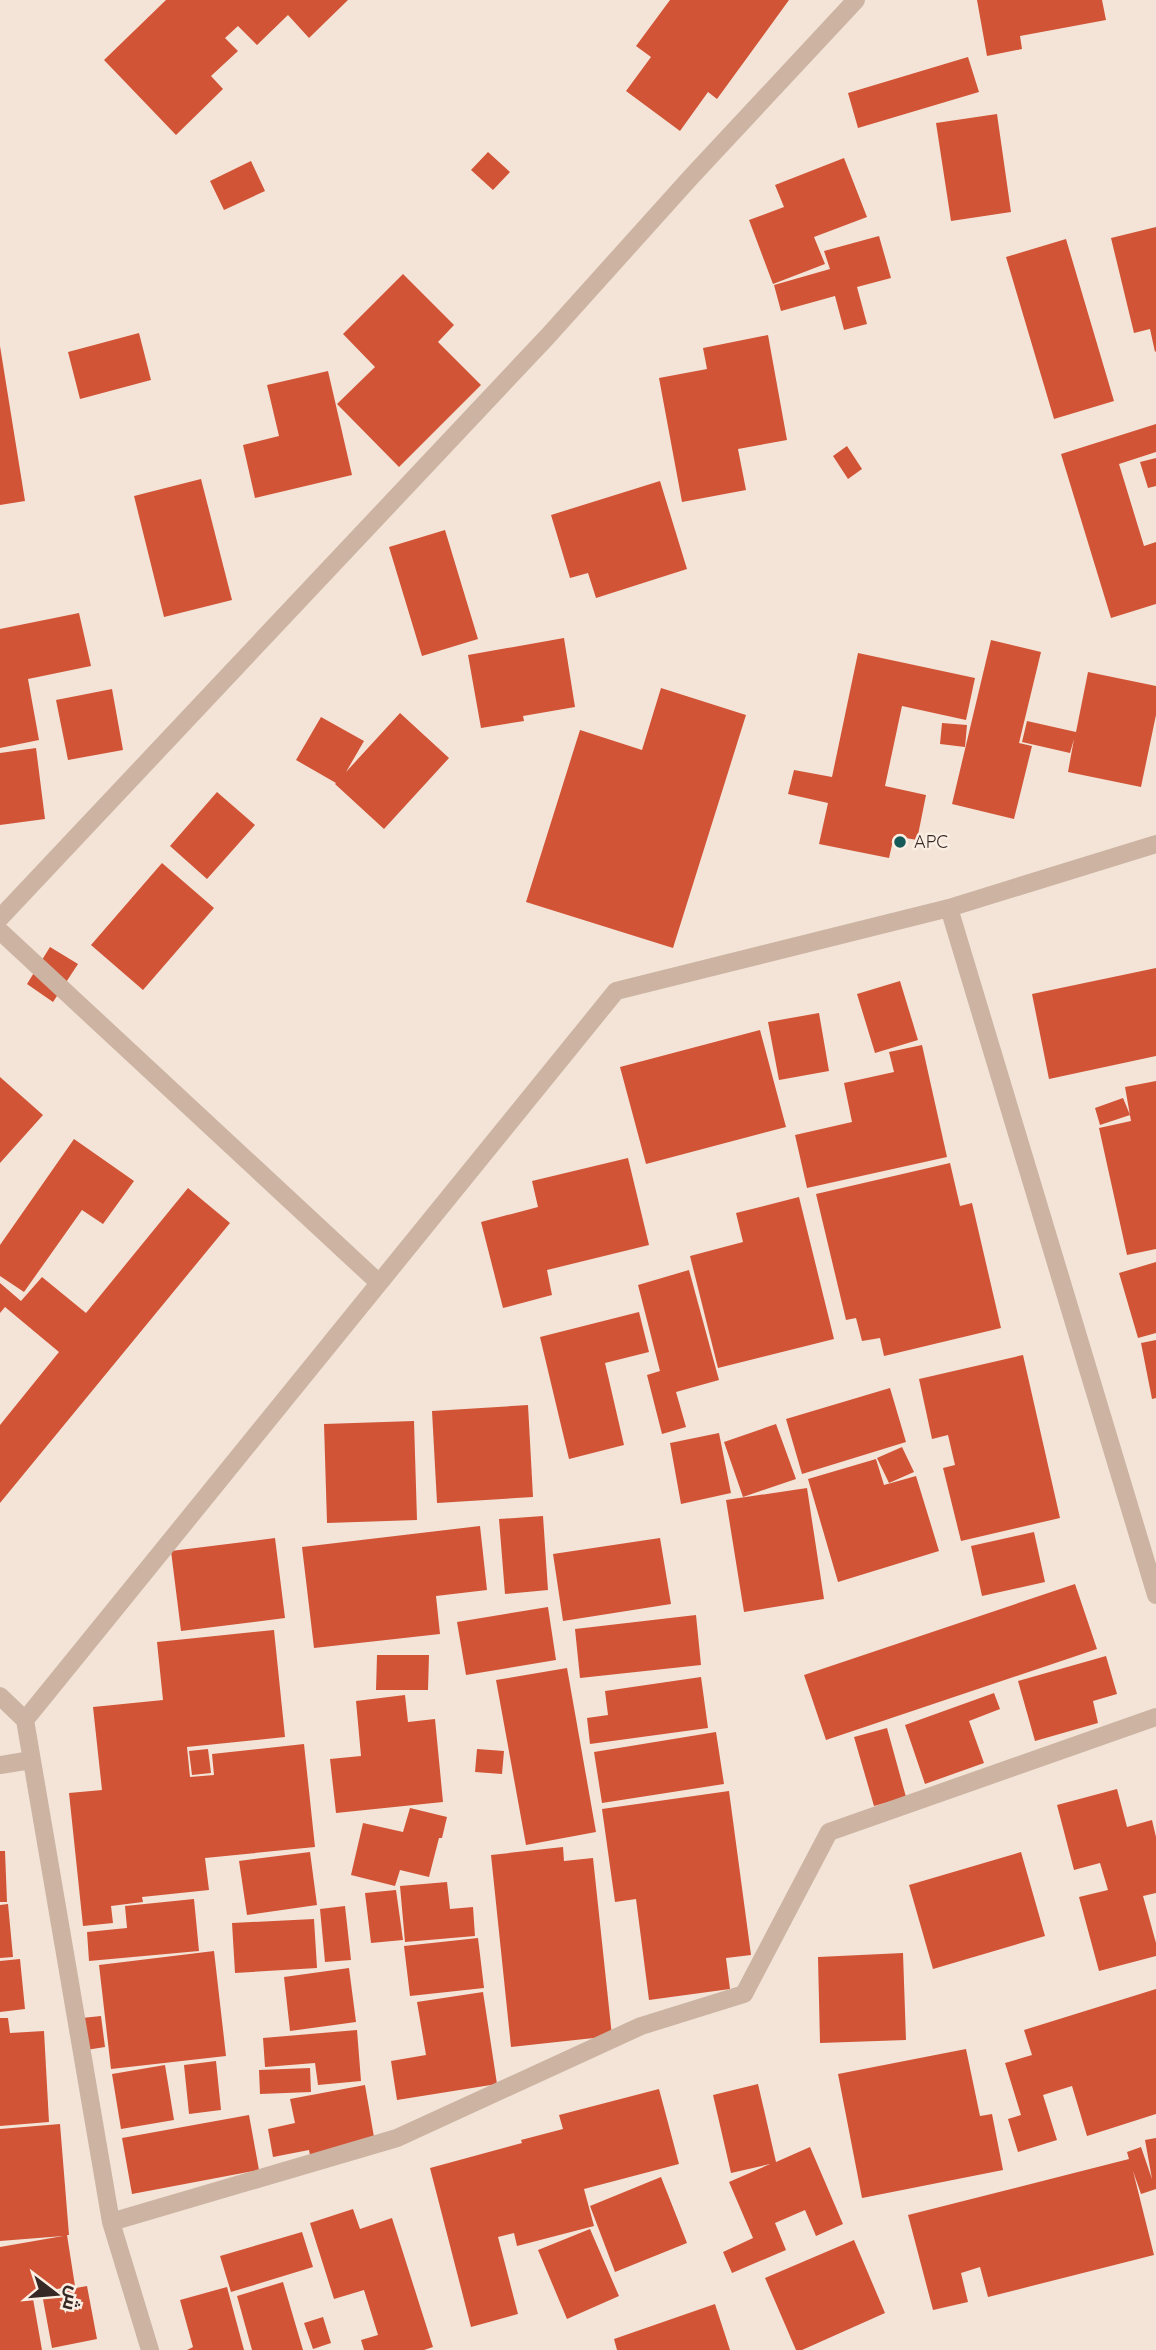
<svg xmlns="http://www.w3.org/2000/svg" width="1156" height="2350" font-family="Quicksand,Cairo,sans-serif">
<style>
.building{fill:#d15437}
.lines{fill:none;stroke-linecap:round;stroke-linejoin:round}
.minor{stroke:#ccb3a2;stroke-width:18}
.poi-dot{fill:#175a5a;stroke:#fbefe3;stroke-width:2.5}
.labels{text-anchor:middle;stroke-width:5;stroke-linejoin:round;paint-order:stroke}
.poi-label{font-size:18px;fill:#362925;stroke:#fbefe3;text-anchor:start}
</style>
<rect width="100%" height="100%" fill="#f3e4d7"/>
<path class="building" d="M166,0h182l-39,38 -21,-23 -31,30 -19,-19 -13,12 13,13 -27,25 12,13 -47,46 -72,-75z
M670,0h119l-72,99 -9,-7 -28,39 -54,-40 25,-34 -15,-11z
M977,0h125l4,20 -86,16 2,13 -35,7z
M968,57l11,35 -121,36 -10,-35z
M997,114l14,98 -60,9 -15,-98z
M488,152l22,20 -17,18 -22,-20z
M844,158l23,59 -53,20 11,27 -52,20 -24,-64 35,-13 -9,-22z
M251,161l14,30 -41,19 -14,-29z
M1156,227v124l-1,1 -5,-23 -16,4 -23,-95z
M879,236l12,42 -34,9 10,37 -23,6 -9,-34 -54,15 -7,-26 56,-16 -6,-18z
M1066,239l48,162 -60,18 -48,-162z
M403,274l51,51 -16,17 43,43 -82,82 -62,-63 38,-37 -32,-33z
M139,333l12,47 -71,19 -12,-47z
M768,335l19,105 -49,9 8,41 -64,12 -23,-124 48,-9 -4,-21z
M0,346l25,155 -25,4z
M328,371l24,104 -97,23 -12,-53 36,-9 -12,-51z
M1156,424v28l-37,12 25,82 12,-4v62l-45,14 -50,-164z
M847,446l15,23 -14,10 -15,-23z
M1156,458v28l-8,2 -8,-26z
M201,479l31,121 -68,17 -30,-121z
M660,481l27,88 -91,29 -8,-25 -18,5 -19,-63z
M445,530l33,109 -56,17 -33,-109z
M79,613l12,53 -63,13 11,61 -39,8v-119z
M564,638l11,69 -52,9 1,5 -43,7 -13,-73z
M991,640l50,12 -22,91 13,3 -18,73 -62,-15z
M858,653l117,25 -9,42 -64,-14 -17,80 41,9 -9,45 -23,-4 -5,22 -70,-14 9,-41 -40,-9 6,-24 38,7z
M1088,672l68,14v29l-15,72 -73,-15 6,-33 -4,14 -48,-11 5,-21 49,11z
M661,688l85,27 -73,233 -147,-46 54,-172 62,20z
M112,689l11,61 -55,10 -12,-60z
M400,713l49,45 -65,71 -49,-45 1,-1 -40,-23 25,-43 43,24 -18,31z
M942,723l25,2 -2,22 -25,-3z
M36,748l9,71 -45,6v-72z
M217,792l38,33 -48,54 -37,-33z
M162,863l52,45 -71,82 -52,-45z
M50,947l28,17 -25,38 -26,-18z
M1156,968v88l-107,23 -17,-85z
M900,981l18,59 -43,13 -18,-59z
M819,1013l10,58 -50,9 -11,-58z
M760,1030l26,97 -140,37 -26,-97z
M922,1045l25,112 -140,31 -12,-53 57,-13 -8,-39 50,-11 -5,-20z
M0,1077l43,38 -43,48z
M1156,1081v168l-29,6 -28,-127 32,-7 -6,-34z
M1123,1098l7,17 -30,10 -5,-17z
M74,1139l60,42 -31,43 -21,-14 -58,82 -24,-16v-31z
M628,1158l21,87 -102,25 5,25 -49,13 -22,-86 57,-15 -6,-26z
M950,1163l10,43 12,-3 29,125 -117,28 -4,-18 -18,3 -6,-23 -10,2 -30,-126z
M188,1188l42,35 -230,280v-78l59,-73 -54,-45 -5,6v-30l21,18 21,-24 44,36z
M799,1197l35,142 -116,29 -28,-112 53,-14 -7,-29z
M1156,1262v71l-18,5 -19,-65z
M689,1270l30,110 -43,12 10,35 -24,7 -15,-59 13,-4 -22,-86z
M639,1312l10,40 -44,11 19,82 -55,14 -29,-122z
M1156,1340v58l-4,1 -11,-56z
M1023,1355l37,163 -99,23 -18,-73 12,-3 -7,-30 -16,4 -13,-60z
M890,1388l16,54 -104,32 -16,-55z
M528,1405l5,92 -96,6 -5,-92z
M414,1421l3,99 -90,3 -3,-99z
M776,1424l20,55 -53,18 -19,-55z
M719,1433l12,60 -50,11 -11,-61z
M902,1447l12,25 -25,11 -12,-25z
M876,1459l8,26 32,-9 23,75 -101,31 -30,-103z
M807,1488l17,111 -80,13 -18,-112z
M543,1516l5,74 -43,4 -6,-75z
M480,1526l7,64 -51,6 4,38 -126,14 -12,-101z
M1034,1532l11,50 -63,14 -11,-50z
M275,1538l10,80 -104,13 -10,-80z
M660,1538l11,66 -108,17 -10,-67z
M1075,1584l22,65 -271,91 -22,-65z
M548,1607l8,53 -90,15 -9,-53z
M696,1615l5,50 -121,13 -5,-49z
M274,1630l11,107 -98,10 3,30 24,-2 -2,-21 92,-10 11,103 -110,11 4,32 -67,7 1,5 -32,4 2,17 -30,3 -14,-133 33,-3 -9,-83 70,-7 -6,-58z
M377,1655h52l-1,35h-52z
M1106,1656l11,38 -24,7 5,22 -63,18 -17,-60z
M567,1668l29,164 -70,13 -30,-165z
M701,1677l7,51 -118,16 -3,-26 21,-3 -3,-24z
M994,1693l6,16 -31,12 15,42 -59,21 -20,-59z
M405,1695l3,27 27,-3 8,83 -107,11 -6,-54 31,-3 -5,-55z
M887,1728l19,69 -32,9 -20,-69z
M716,1732l8,52 -122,19 -8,-51z
M208,1749l3,24 -19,2 -3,-24z
M477,1749l27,2 -2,23 -27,-2z
M1117,1789l10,38 25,-7 4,17v56l-13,3 13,47v13l-57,15 -20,-74 29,-7 -8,-27 -26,7 -17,-65z
M729,1791l22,164 -25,3 4,31 -81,11 -13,-101 -21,3 -13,-93z
M410,1808l37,9 -5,21h-3l-10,39 -29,-7 -5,16 -44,-11 12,-52 40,9z
M563,1847l1,14 29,-3 19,178 -101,11 -20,-192z
M0,1851h5l2,51h-7z
M310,1852l7,53 -70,10 -8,-54z
M1021,1852l24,84 -112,33 -24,-84z
M447,1882l3,27 23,-2 2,29 -70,6 -5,-56z
M396,1890l7,50 -32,3 -6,-50z
M194,1899l5,52 -110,10 -2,-29 40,-4 -2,-22z
M8,1904l5,53 -13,1v-53z
M345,1906l6,54 -26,2 -5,-53z
M314,1919l3,49 -82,5 -3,-50z
M478,1938l6,50 -74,8 -6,-50z
M214,1951l12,105 -115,13 -12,-104z
M903,1953l3,87 -86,3 -2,-86z
M20,1959l5,50 -25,3v-51z
M349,1968l7,54 -66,9 -6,-54z
M1156,1989v125l-69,22 -15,-50 -29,9 14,45 -39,12 -10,-33 13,-4 -16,-52 27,-8 -8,-25z
M483,1992l14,92 -100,16 -6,-39 35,-6 -9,-53z
M101,2016l4,31 -19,3 -4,-32z
M0,2018h8l2,15 34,-2 5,91 -49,4z
M357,2030l4,51 -43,4 -3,-22 -50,4 -2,-29z
M966,2049l14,67 12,-2 11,56 -141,28 -24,-124z
M216,2061l5,49 -32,4 -5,-49z
M165,2065l9,55 -53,9 -9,-55z
M310,2068l1,24 -51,2 -1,-24z
M758,2084l18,78 34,-15 33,77 -27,12 -11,-26 -30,13 11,27 -54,23 -9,-21 30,-14 -24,-56 41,-18 -39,9 -18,-78z
M365,2085l10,58 -65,12 -1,-5 -36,7 -5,-28 27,-6 -5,-24z
M659,2089l20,75 -95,25 10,37 -77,20 -3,-13 -16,4 20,77 -47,13 -41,-159 92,-25 -1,-3 42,-11 -4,-14z
M249,2115l10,55 -127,24 -10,-56z
M60,2124l9,111h-2l8,51 -43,7 10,57h-42v-103l63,-11 -63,5v-112z
M1156,2138v51l-15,5 -8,-23 21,84 -166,42 -8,-30 -19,6 7,29 -35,8 -25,-95 221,-56 -2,-7 14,-5 11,32 -7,-39z
M661,2177l26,66 -72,29 -25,-66z
M353,2209l7,20 32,-11 41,129 -9,3h-60l-3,-10 17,-5 -14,-45 -30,9 -24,-76z
M590,2229l29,67 -52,23 -29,-69z
M302,2232l11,35 -82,25 -11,-36z
M854,2240l31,73 -83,37h-6l-31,-72z
M283,2282l20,68h-51l-15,-54z
M87,2286l10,53 -45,9 -10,-54z
M227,2287l17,63h-57l6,-3 -13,-47z
M715,2304l15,46h-113l-3,-11z
M323,2317l8,26 -18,6 -9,-26z"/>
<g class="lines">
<path class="minor" d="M949,908l207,687
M0,918l548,-582 143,-159 165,-177
M0,931l379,352
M0,1696l25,24 86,502 39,128
M25,1720l591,-729 333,-83 207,-64
M0,1765l31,-5
M111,2222l286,-84 244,-112 103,-32 85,-162 327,-115"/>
</g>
<circle class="poi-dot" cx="900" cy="842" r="7"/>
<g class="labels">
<g class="poi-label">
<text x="914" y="848">APC</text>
</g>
</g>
<g transform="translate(56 2294) rotate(106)" stroke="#fbefe3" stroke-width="5" paint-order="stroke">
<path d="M0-5L12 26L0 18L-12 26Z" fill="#362925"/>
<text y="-10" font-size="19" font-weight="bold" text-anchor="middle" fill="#362925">ش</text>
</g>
</svg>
